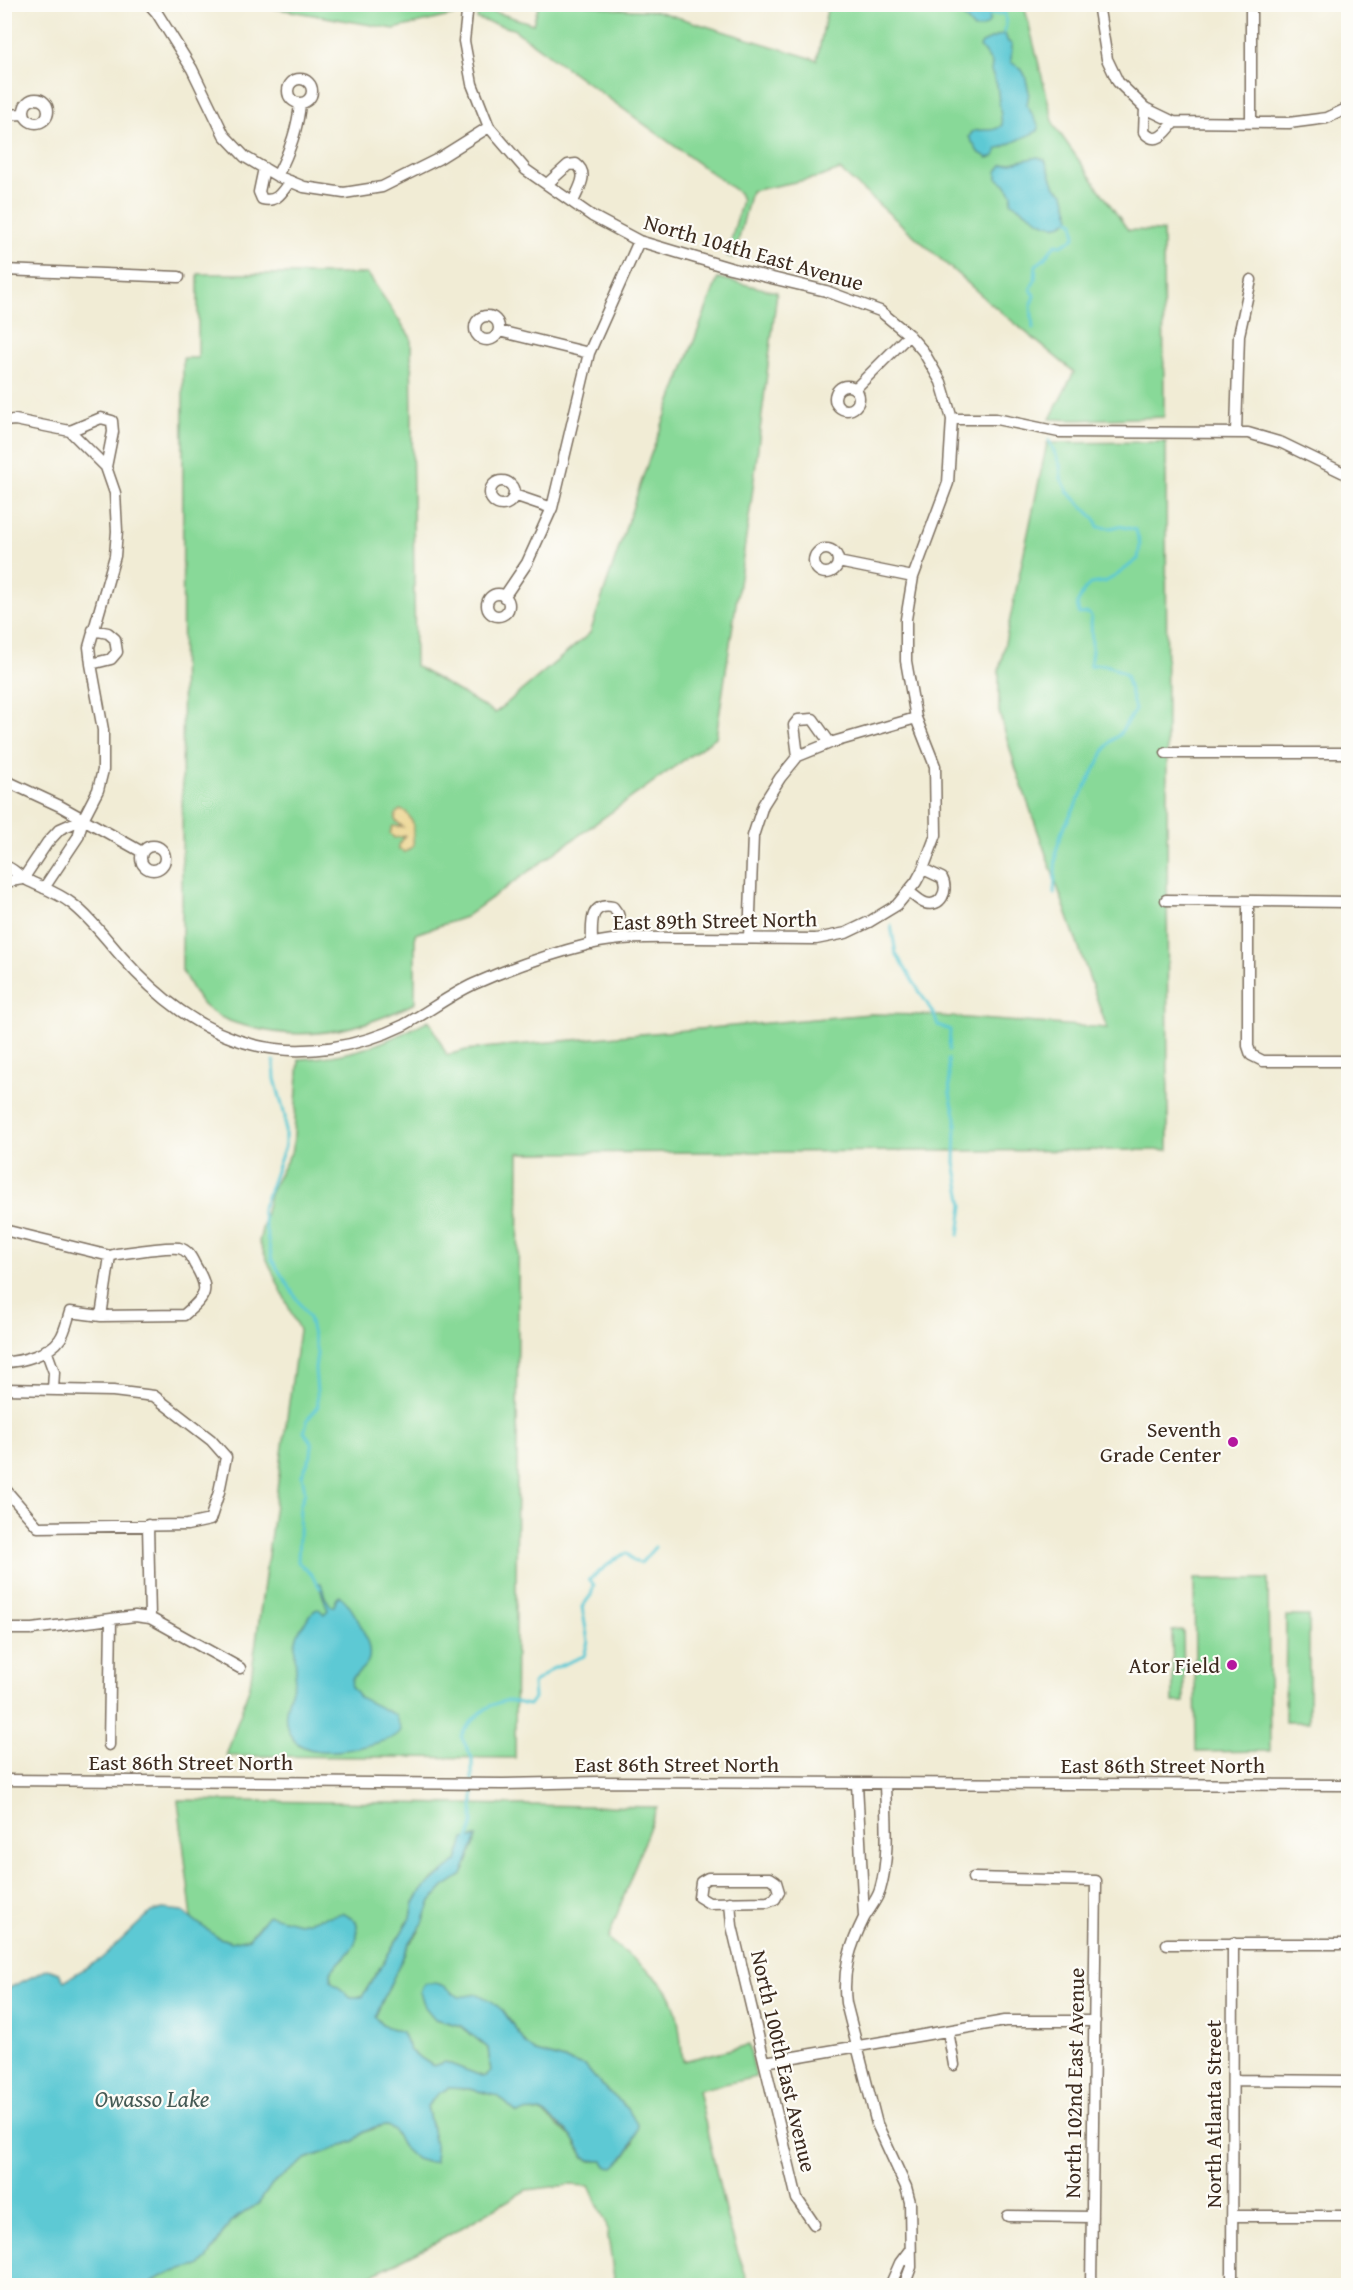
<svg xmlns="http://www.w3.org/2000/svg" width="1353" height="2290" font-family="'Gentium Book Plus',serif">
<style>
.green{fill:#88d998;stroke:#62825b;stroke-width:1.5}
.sand{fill:#eeda9e;stroke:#94825e;stroke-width:1.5}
.water{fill:#5dc9d4;stroke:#4c7a79;stroke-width:1.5}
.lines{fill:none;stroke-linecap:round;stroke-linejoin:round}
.stream{stroke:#5dc9d4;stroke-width:3}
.minor-casing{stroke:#7b6e5e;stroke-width:13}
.minor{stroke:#fff;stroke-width:10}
.poi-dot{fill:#b5179e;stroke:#fdfcf7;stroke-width:2}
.labels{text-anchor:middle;stroke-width:4.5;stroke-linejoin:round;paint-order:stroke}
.street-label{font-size:22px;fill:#3b2a1e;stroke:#fdfcf7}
.poi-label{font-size:22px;fill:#3b2a1e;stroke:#fdfcf7;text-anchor:end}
.water-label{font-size:24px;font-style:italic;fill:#455a55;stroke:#fdfcf7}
</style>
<rect width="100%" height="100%" fill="#fdfcf7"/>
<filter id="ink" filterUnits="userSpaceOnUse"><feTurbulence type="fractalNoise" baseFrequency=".0167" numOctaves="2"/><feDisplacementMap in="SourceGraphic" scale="12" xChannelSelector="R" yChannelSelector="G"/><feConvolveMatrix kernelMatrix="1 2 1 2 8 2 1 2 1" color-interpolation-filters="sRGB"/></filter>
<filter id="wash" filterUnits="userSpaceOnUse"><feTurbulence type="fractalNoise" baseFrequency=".008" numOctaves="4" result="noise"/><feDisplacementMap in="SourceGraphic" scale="24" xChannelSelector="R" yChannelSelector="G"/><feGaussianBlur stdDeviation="1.35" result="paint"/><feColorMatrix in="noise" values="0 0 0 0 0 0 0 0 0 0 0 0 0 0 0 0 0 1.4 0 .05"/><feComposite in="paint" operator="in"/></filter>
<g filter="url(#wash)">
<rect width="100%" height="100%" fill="#f1ecd5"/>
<path class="green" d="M539,4h44l34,5 40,2 160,49 11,-55h196l30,120 74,105 35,1 1,186 -88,3 -26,-1 24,-47 -85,-70 -149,-132 -20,7 -69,14 -17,67 -7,-2 15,-56 -3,-7 -226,-164 -36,-10 2,-12 54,17z
M256,5h199l-1,10 -60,14z
M198,274h170l43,64 4,328 80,47 95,-80 58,-171 70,-184 59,14 -26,212 -35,233 -251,180 -50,17v69c-52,26 -109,40 -165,24 -17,-4 -32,-9 -46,-21 -9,-9 -15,-24 -22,-35l1,-613h15z
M1166,442l2,708 -649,3 -4,605 -289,-2 24,-71 49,-355 -40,-88 12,-52 22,-41 6,-90c52,-2 85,-15 130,-39l18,35 19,-5 27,-3 377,-33 53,1 184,13 -91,-259 -17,-57v-41l48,-228z
M1194,1579h74l2,172 -74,1z
M1286,1616h23v106h-24z
M1183,1630l1,72h-11l-1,-71z
M178,1800l479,7 -49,132c17,15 48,34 60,53 12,19 12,47 15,69l66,-16 7,32 -58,13 29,130 22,65h-134l-9,-63 -17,-36 -20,-1 -43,5 -89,52 -86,43 -201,1 7,-7 12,-6 30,-7 9,-8 22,-36 29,-19 13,-19 34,-25 36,-13 12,-5 10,-9 21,-7 8,4 9,17 30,-17 -5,-23 11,-12 10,-6 22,1 28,7 19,17 11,-2 14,2 32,26 8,17 9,5 32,-2 11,-17 -6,-33 -29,-26 -14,-17 -49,-14 -10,-8 -23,-33 -68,8 26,7 27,22 3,24 -7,5 -39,-15 -12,4 -23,-15 -8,-19 -20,-7 -7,-8 34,-73 9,-11 13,-32 13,-14 18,-12 15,-38 -13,3 -7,21 -12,11 -13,8 -18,23 -3,14 -49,80h-11l-20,-15 -1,-10c15,-17 33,-26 26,-51l-25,-5 -32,7 -14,-3 -36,18 -18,4 -14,-5 -25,-18z"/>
<path class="sand" d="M400,810l6,2 7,11c-1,8 1,14 0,23l-8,6 -6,-3v-4l6,-9 -11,2 -4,-5 3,-7 10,1 -8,-7 1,-6z"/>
<path class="water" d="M944,5h43c4,12 6,23 -13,24l-11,-13z
M1002,34h3l3,8 4,2 -1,18 11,8 3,5 4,17 -2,13 12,22 -1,4 -40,18 -3,7 -7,2 -10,-6 -9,-15 3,-5c10,-5 21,2 30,-7l-5,-40 -6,-14 1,-8 -12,-16 2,-4z
M1038,157l7,3 10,27 9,6c1,7 7,21 6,25 -18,20 -39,-6 -57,-14l-2,-2 1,-8 -7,-10 -8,-6v-7l5,-6z
M318,1583h3l4,14 6,9h3l3,-8 3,-2c12,8 35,51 28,65 -3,7 -11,11 -16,18l-1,8 8,10 36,18 6,15c-5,9 -19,11 -28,14 -25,7 -77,18 -86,-17 -5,-18 5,-33 8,-50 2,-8 0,-15 0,-23 -2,-18 8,-31 20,-44l4,-1 5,5 4,-4z
M477,1837l-15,38 -18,12 -13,14 -8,22 -14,21 -34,73 7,8 20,7 8,19 23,15 12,-4 39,15 7,-5 -3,-24 -27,-22 -26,-7 -10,-12 -5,-15 4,-8c15,-4 23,3 35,13l19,-3 15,8 10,9 23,33 10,8 49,14 14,17 29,26 10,17c-4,16 -11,30 -24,41l-8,-1 -3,-5c-28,0 -16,-8 -30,-23 -5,-6 -26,-24 -33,-26 -8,-2 -16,0 -23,1l-19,-17 -28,-7 -22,-1 -10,6 -11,12 8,39v17h-9l-10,-3 -14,-13 -9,-17 -8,-4 -10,2 -11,5 -10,9 -48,18 -34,25 -13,19 -29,19 -22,36 -9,8 -30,7 -12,6 -7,6h-145v-295l43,-21 11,4 5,8 37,-22 50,-47 12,-3 19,2 35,26 14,5 18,-4 19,-23 31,8 44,-10 13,8c7,25 -11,34 -26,51l1,9 20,16h11l49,-80 3,-14 7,-12 36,-30 7,-22z"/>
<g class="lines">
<path class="stream" d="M989,15l16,-2 1,12 -2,8
M1033,329l-2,-25 3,-8 -3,-8 4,-8 1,-15 7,-5 13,-16 5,1 12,-6 2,-4 -1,-13 -5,-2
M1049,440l11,25 1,13 7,14 27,27 3,8 13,1 8,-2 17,4 4,15 -2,14 -21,16 -12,7 -15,2 -5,5 -8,15 2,10 9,-1 3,3 1,34 -2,16c13,-4 24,1 36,9l9,35 -16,25 -8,6 -5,7 -44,83 -6,21 -2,42
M891,925l5,29 37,59 5,12 12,5 -1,20
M948,1059l2,35 6,24 -1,45 8,42 -4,30
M274,1061l1,18 10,37v30l-23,64 10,50 37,58 8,35 -2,15 3,38 -10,13 -4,13 8,10 -1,14 -9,19 3,17 -5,14 -2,56 13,12 9,14
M472,1781v-23l-11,-22c9,-15 25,-32 44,-35 7,-1 17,3 24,4l5,-7 -1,-14 19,-15 32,-13 4,-15 -6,-34 9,-12 3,-10 -5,-5 26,-21 12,-6 6,8 8,2 14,-16
M468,1840l5,-17v-36"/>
</g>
</g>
<g filter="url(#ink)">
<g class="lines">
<g class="minor-casing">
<path id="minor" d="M149,4l8,9 35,56 32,66 21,22 32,19 27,11 40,6 38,-6 56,-28 51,-32
M1098,4l9,55 11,23 27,26 29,14 115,1 38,-5 21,-10
M288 91a12 12 0 1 1 24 0a12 12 0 1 1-24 0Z
M24 111a12 12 0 1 1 24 0a12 12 0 1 1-24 0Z
M1145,108l-1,24c12,14 22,1 30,-10
M4,115l20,-1
M1251,122v-118
M264,168l-5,24 3,7c15,4 20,-7 28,-18
M277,176c12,-23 21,-47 23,-73
M547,184l21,-19 8,-1c14,10 2,25 -3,38
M4,270l175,7
M475 328a12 12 0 1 1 24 0a12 12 0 1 1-24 0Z
M499,331l90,22
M835 398a12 12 0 1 1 24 0a12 12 0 1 1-24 0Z
M855,389l54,-54
M952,419h44l63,13 189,1 34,10 66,32
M4,421l11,-1 55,11 36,36 9,26 2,38 -2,25 -26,91 2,17 20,-5 6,-7 -2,-13 -7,-6 -15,-3
M70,431l31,-13 11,3 1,11 -7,35
M1236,432l3,-97 12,-55
M490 493a12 12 0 1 1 24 0a12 12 0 1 1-24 0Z
M514,495l38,13
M814 561a12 12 0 1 1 24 0a12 12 0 1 1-24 0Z
M838,562l75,15
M487 605a11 11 0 1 1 22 0a11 11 0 1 1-22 0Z
M504,597l23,-34 25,-55 37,-155 50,-112
M1166,753h182
M798,756l-4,-31 4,-5 15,-1 17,24
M4,780l56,26 82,46
M141 858a12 12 0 1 1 24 0a12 12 0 1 1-24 0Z
M4,866c10,2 14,10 23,14 14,7 31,13 44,23 19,14 34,35 50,53 36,41 78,75 133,89 49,12 105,2 150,-20 24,-13 46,-30 70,-41 38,-17 76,-30 116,-40 35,-8 68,-6 104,-6 41,0 81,1 122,1l30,-6 23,-11 28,-17 19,-23 7,-13 13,-34 -1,-69 -19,-48 -10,-57v-42l7,-42 35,-94 4,-64 -11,-37 -18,-31 -14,-16 -29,-24 -54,-20 -96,-23 -91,-27 -47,-25 -66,-46 -37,-43 -17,-43 -8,-43 4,-37
M23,879l24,-36 13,-14 23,-10
M4,882l19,-3
M44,888l34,-51 5,-18 15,-29 5,-20v-40l-12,-66
M909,892c5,3 10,9 16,11 16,5 24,-13 17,-25l-19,-9
M1166,900l182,2
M1248,901v145l3,9 12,6h85
M749,938l4,-102 10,-31 17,-27 18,-22 32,-13 86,-25
M592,944c0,-18 -4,-42 21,-37l5,7 6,23
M4,1230l106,26 7,-2c15,-2 49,-8 62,-6 9,2 12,9 16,17 16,26 11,31 -11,50l-83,1 -31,-4c-3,9 -5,20 -10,27 -10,15 -39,23 -56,23
M101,1316l9,-60
M46,1350l8,22 -1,18
M4,1389l109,2 41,5 57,44 15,17 -7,35 -9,28 -23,5 -149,2 -34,-39
M148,1525l2,93
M4,1629h28l103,-13 15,2 90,50
M109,1745l2,-126
M4,1780l499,4 97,-2 748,3
M857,1784l7,132
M885,1784c1,35 5,72 -5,106 -3,10 -11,19 -16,28 -14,28 -22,53 -18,85l31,121 29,63 4,15 1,65 -7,19
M708,1878h62l6,4 3,10 -4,7 -7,3 -59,1 -10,-6 2,-15z
M973,1878l123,3 -5,405
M730,1902l2,24 65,273 17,25
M1167,1944h181
M948,2031l6,34
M765,2062l240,-41h90
M1233,2080l115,1
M1008,2216l84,1
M1233,2216h115
M890,2286l10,-23 9,-12
M1232,2286l1,-343"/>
</g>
<use href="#minor" class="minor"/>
</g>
</g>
<g class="poi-dot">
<circle cx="1233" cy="1442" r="6"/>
<circle cx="1232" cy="1665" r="6"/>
</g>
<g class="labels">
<g class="street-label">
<text transform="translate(754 252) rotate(16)" y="8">North 104th East Avenue</text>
<text transform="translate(715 920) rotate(-1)" y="8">East 89th Street North</text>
<text x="191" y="1770">East 86th Street North</text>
<text x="677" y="1772">East 86th Street North</text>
<text x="1163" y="1773">East 86th Street North</text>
<text transform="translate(784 2061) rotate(77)" y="8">North 100th East Avenue</text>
<text transform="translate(1074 2083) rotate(-89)" y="8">North 102nd East Avenue</text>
<text transform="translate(1213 2114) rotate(-90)" y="8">North Atlanta Street</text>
</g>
<g class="poi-label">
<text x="1221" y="1437">Seventh<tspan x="1221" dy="25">Grade Center</tspan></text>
<text x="1220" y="1673">Ator Field</text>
</g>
<g class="water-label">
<text x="152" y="2107">Owasso Lake</text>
</g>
</g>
<rect width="1353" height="2290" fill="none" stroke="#fdfcf7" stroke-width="24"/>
</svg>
